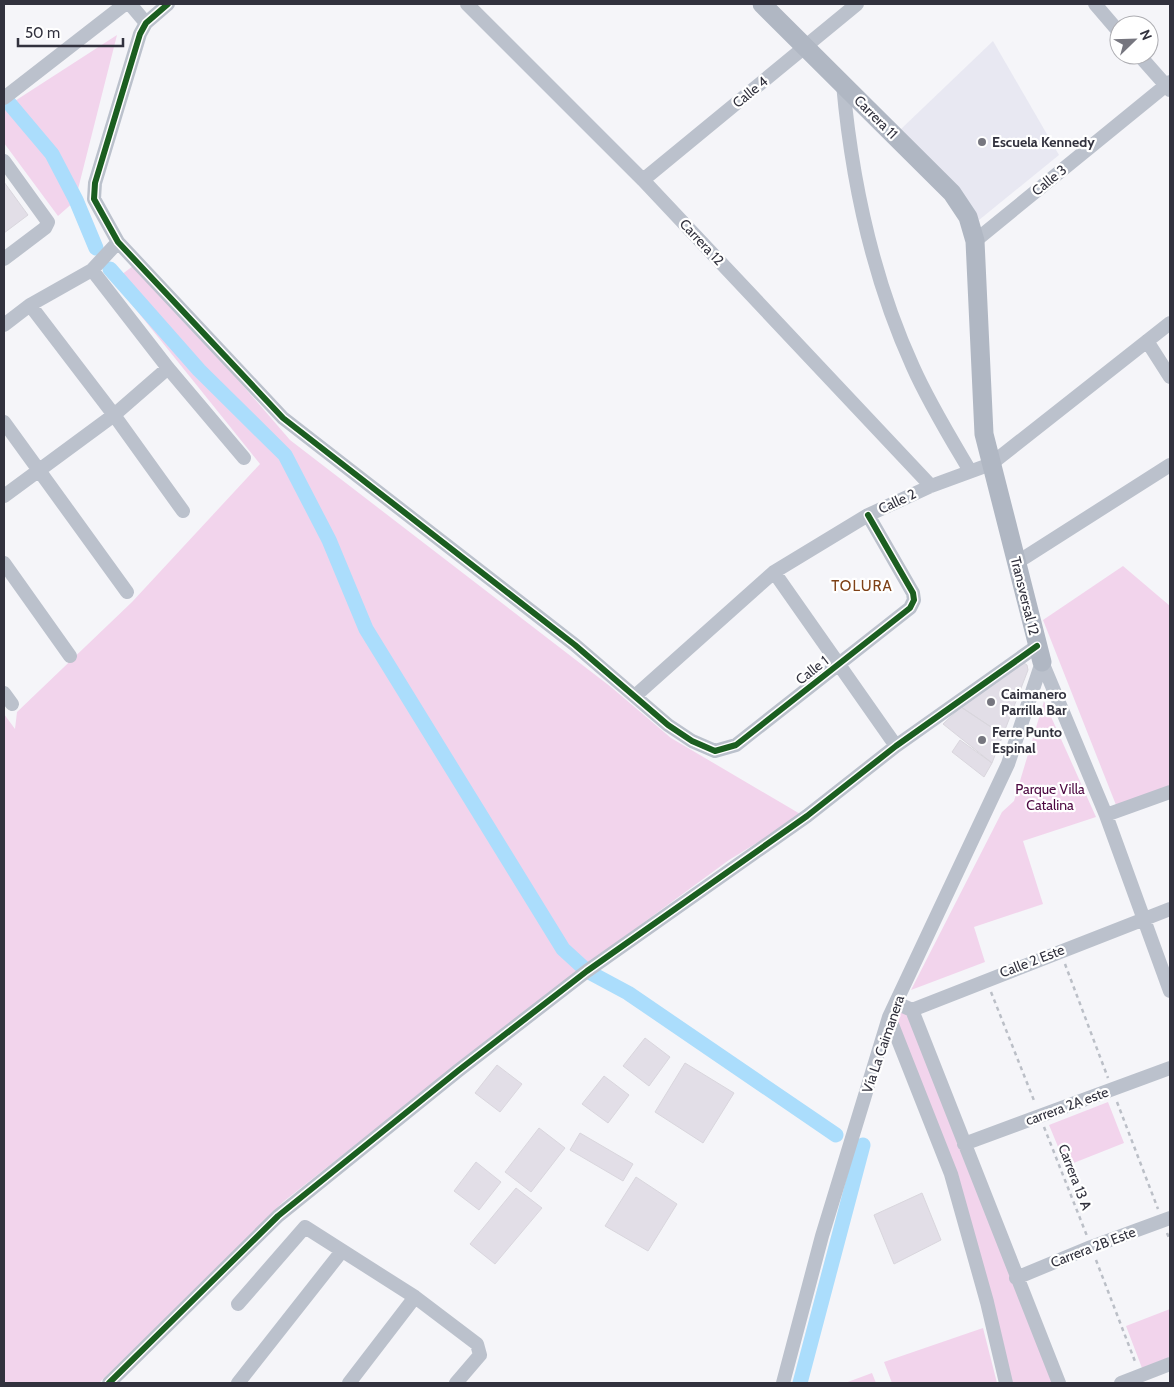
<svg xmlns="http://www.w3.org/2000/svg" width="1174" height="1387" font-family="Cabin,sans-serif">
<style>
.built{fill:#e8e8f2}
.green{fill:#f2d4ec}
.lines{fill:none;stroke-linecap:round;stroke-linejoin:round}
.canal{stroke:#abddfc;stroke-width:15}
.building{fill:#e2dee7;stroke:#d9d6dd}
.path{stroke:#bbbfc7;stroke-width:2.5;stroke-dasharray:4 4;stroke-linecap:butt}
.street{stroke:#bbc1cc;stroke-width:14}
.secondary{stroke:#b0b7c3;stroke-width:19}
.cycleway-casing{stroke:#fff;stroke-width:9}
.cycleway{stroke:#1b5e20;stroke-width:6}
.poi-dot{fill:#76767f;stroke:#fff;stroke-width:2}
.labels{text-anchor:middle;stroke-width:4.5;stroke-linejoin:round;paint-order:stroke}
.street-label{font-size:14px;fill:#32323e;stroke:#fff}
.poi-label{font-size:14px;font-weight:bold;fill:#32323e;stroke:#fff;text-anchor:start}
.park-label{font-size:14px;fill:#4c0841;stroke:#fff}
.neighbourhood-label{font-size:15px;letter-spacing:1px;fill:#7e4117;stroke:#fff}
</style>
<rect width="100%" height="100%" fill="#f5f5f9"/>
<path class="built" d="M993,41l66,114 -80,65 -78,-91z"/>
<path class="green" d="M117,35l-42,166 -17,15 -54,-73v-35z
M137,263l153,177 321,247 60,51 131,77 -73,45 -176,129 -270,213 -184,181h-95v-669l11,15 2,-17 115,-110 128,-138 -147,-183z
M1123,566l47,40v181l-54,18 -73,-185z
M1044,701l52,116 -73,24 20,63 -69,23 11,35 -74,28 91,-178 12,-11z
M895,1010l14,2 148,371h-49l-27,-117 -89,-249z
M1108,1102l16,41 -58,23 -17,-41z
M1170,1309v48l-28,11 -16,-42z
M983,1328l14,55h-105l-8,-21z
M872,1373l4,10h-31z"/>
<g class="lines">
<path class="canal" d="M4,97l48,57 24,46 20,48
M110,269l89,101 86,85 44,85 37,89 197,320 24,22 41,22 208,142
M800,1383l63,-238"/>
</g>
<path class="building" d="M4,182l24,33 -24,18z
M1024,663l3,2 1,5 -25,65 -42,-28z
M961,707l42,28 -11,28 -49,-39z
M960,740l32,23 -8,14 -32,-25z
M645,1038l25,19 -21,29 -26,-20z
M685,1063l49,30 -31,50 -48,-31z
M497,1065l25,19 -22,28 -25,-19z
M604,1076l25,19 -21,28 -26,-19z
M539,1128l26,20 -34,44 -26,-20z
M580,1133l53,31 -10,17 -53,-31z
M476,1162l25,20 -22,28 -25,-19z
M636,1177l41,27 -29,47 -43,-25z
M516,1188l26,20 -47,56 -25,-20z
M922,1193l19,47 -47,24 -20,-49z"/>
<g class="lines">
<path class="path" d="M1065,964l43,114
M991,992l44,111
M1117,1102l41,107
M1044,1127l43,109
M1167,1233l3,7
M1096,1260l40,104"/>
<path class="street" d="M130,4l16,19
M168,4l-22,19 -6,11 -45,149 -1,16 24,43 165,176 292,227 93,80 24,16 23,10 21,-6 174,-137 4,-8 -1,-7 -45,-78
M467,4l176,176 288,306
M1095,4l24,28
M1139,55l31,35
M843,84c9,99 29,193 70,283 16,36 37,70 57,104
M4,98l121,-94
M4,161l44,61 -3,6 -41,31
M643,180l214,-176
M975,241l195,-159
M92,270l76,98 76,90
M30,305l84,110 69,96
M4,325l26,-20 62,-35 26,-28
M1147,341l23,36
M4,422l123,170
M4,496l110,-81 54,-47
M4,563l66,93
M1016,563l154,-98
M774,572l122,174
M1042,662l64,153 64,176
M4,693l8,11
M635,696l139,-124 94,-57 63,-29 60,-22 179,-141
M1106,815l64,-23
M903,1006l9,4 258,-101
M912,1010l147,373
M889,1017l62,157 36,128 19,81
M964,1144l206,-76
M1016,1278l75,-31 79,-29
M238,1304l67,-77 110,70 62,47 3,11 -24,28
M109,1383l169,-167 181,-146 128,-99 220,-155 89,-70 141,-100
M238,1383l104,-132
M349,1383l66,-86
M783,1383l39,-147 67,-219 119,-253 34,-102
M1121,1383l49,-19"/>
<path class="secondary" d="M762,4l190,189 16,24 7,24 9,193 58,228"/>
<g class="cycleway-casing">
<path id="cycleway" d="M168,4l-22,19 -6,11 -45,149 -1,16 24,43 165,176 292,227 93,80 24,16 23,10 21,-6 174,-137 4,-8 -1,-7 -45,-78
M109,1383l169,-167 181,-146 128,-99 220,-155 89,-70 141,-100"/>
</g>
<use href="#cycleway" class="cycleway"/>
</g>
<g class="poi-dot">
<circle cx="982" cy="142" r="5"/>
<circle cx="991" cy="702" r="5"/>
<circle cx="982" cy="740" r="5"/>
</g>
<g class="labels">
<g class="street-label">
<text transform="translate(750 92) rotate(-39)" y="5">Calle 4</text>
<text transform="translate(876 117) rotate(45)" y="5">Carrera 11</text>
<text transform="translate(1049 180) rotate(-39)" y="5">Calle 3</text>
<text transform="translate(702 242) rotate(47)" y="5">Carrera 12</text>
<text transform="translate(897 501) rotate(-25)" y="5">Calle 2</text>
<text transform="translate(1025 596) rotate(76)" y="5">Transversal 12</text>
<text transform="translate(812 670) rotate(-38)" y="5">Calle 1</text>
<text transform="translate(1032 961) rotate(-21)" y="5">Calle 2 Este</text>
<text transform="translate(883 1044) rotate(-71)" y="5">Vía La Caimanera</text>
<text transform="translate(1067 1106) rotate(-20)" y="5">carrera 2A este</text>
<text transform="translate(1075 1177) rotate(69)" y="5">Carrera 13 A</text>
<text transform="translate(1093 1247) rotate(-21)" y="5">Carrera 2B Este</text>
</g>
<g class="poi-label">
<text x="992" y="147">Escuela Kennedy</text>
<text x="1001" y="699">Caimanero<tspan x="1001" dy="16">Parrilla Bar</tspan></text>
<text x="992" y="737">Ferre Punto<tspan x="992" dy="16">Espinal</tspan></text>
</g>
<g class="park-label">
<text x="1050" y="794">Parque Villa<tspan x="1050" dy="16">Catalina</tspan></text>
</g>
<g class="neighbourhood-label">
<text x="862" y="591">TOLURA</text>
</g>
</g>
<rect width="1174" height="1387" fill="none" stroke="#32323e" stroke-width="10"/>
<g transform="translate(1134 40) rotate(67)"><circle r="24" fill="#ffffff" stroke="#adadb2"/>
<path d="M0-4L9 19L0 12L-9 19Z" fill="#76767f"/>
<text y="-8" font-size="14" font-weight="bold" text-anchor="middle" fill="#32323e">N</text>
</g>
<path d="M18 38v8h105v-8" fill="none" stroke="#32323e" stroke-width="2.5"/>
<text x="25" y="38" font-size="15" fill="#32323e" stroke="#ffffff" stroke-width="4" paint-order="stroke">50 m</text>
</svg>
